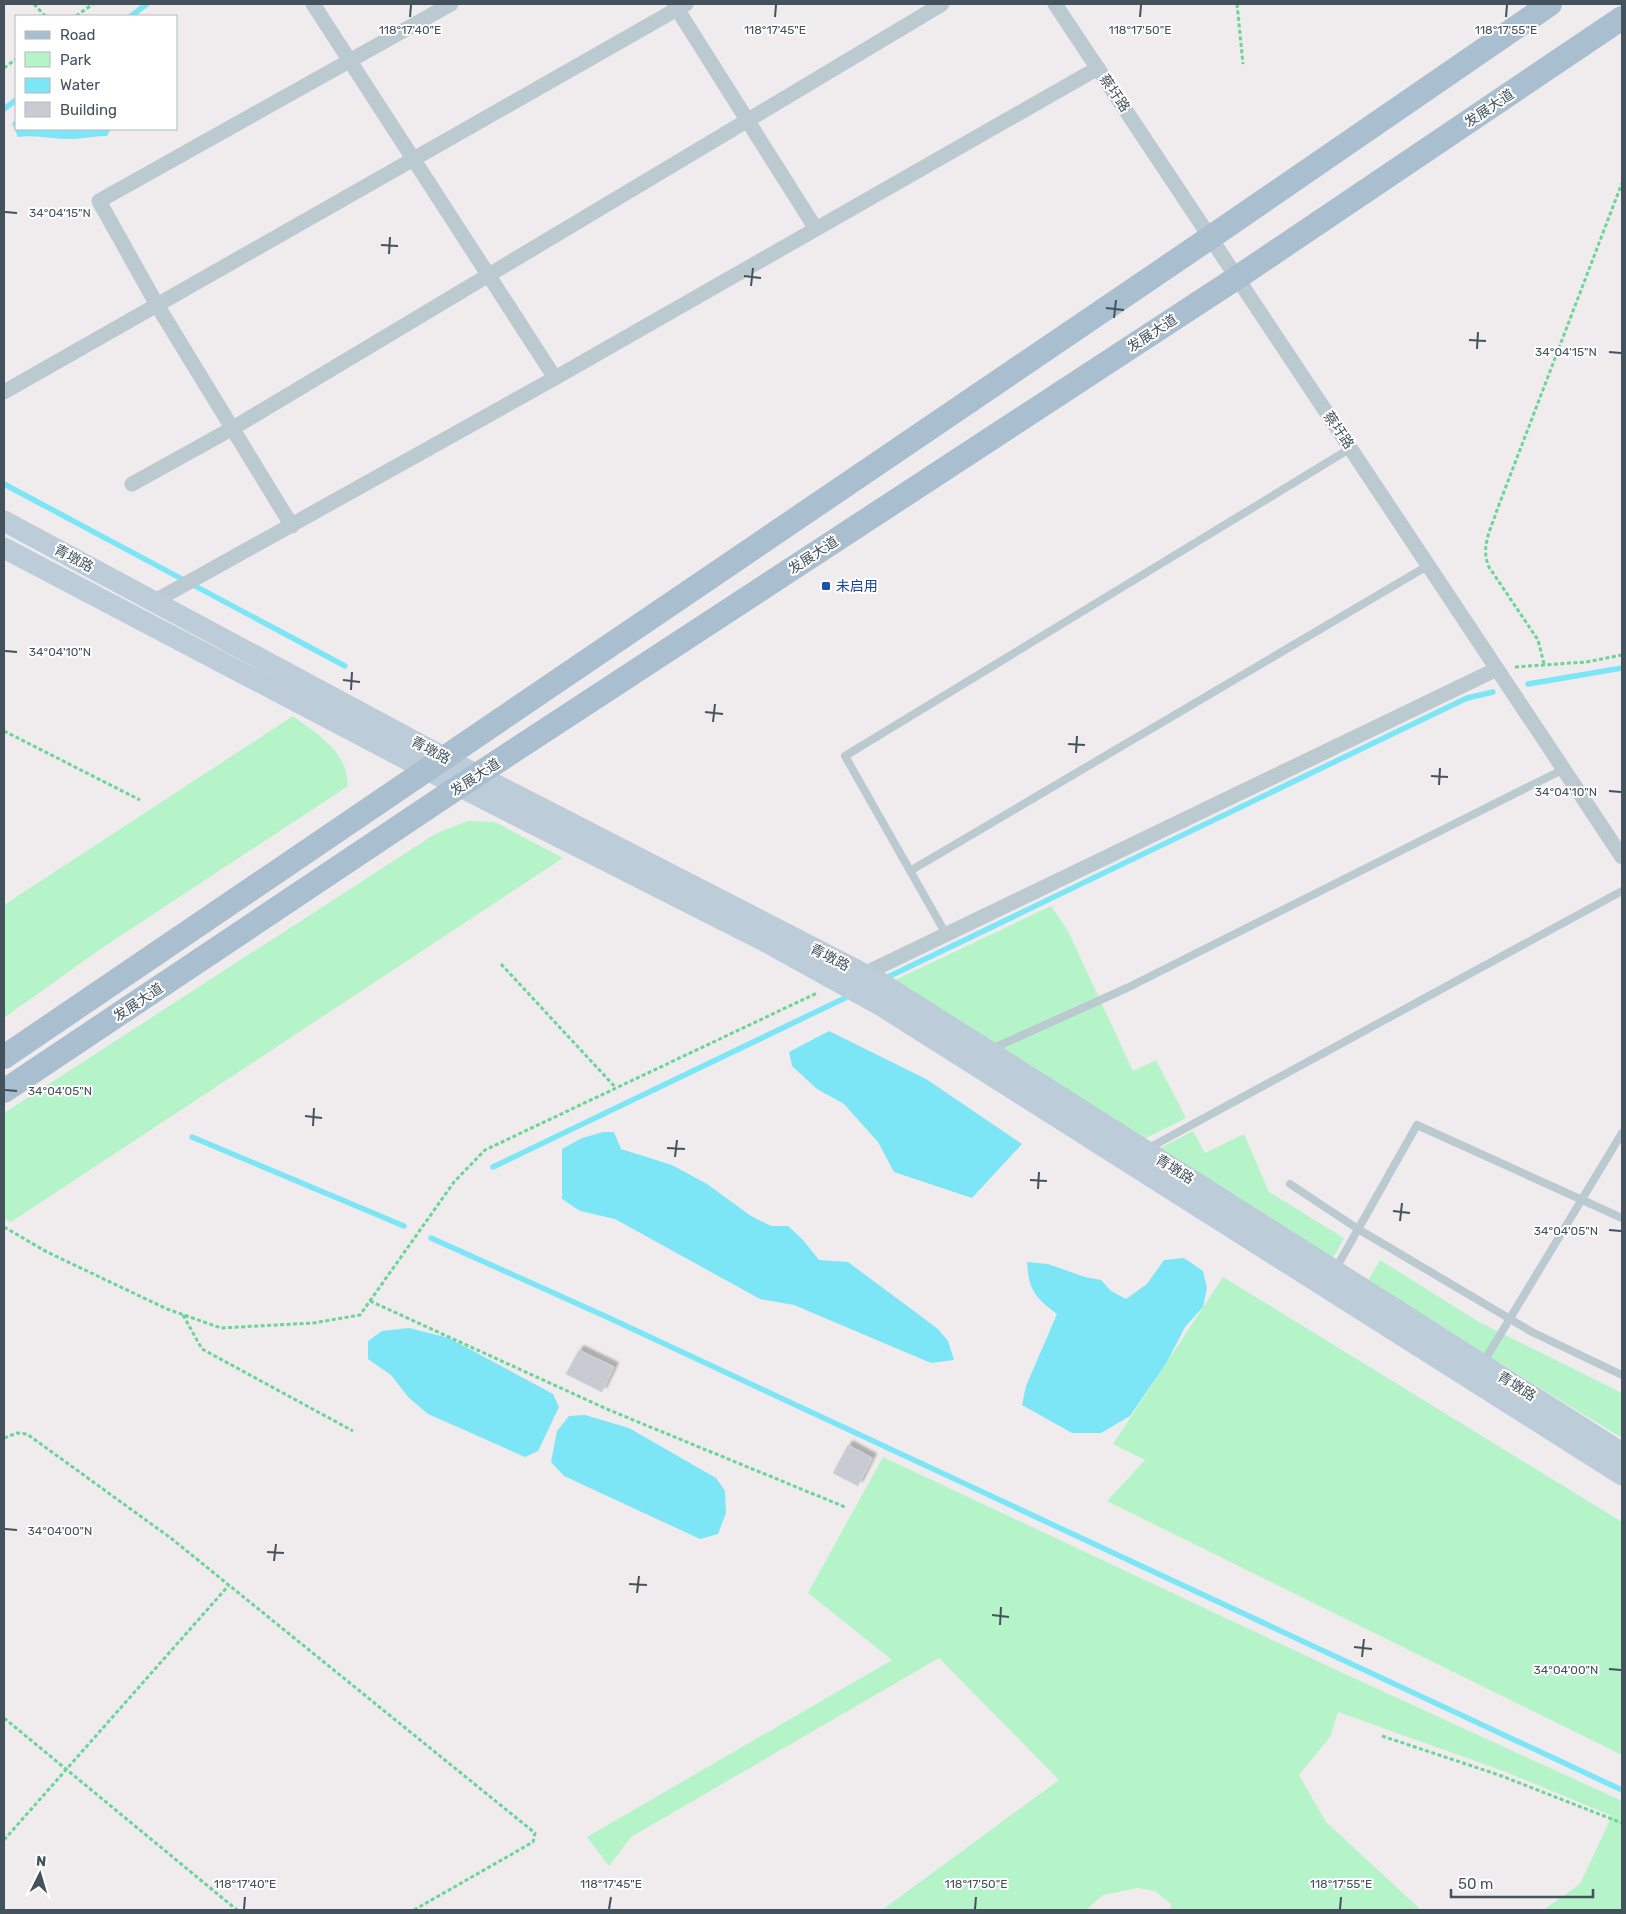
<svg xmlns="http://www.w3.org/2000/svg" width="1626" height="1914" font-family="Rubik,'Noto Sans SC',sans-serif">
<style>
.green{fill:#b5f4c8}
.water{fill:#7ce6f6}
.lines{fill:none;stroke-linecap:round;stroke-linejoin:round}
.stream{stroke:#7ce6f6;stroke-width:5.5}
.building{fill:#c8ccd2;stroke:#d0d3d9;filter:url(#shadow)}
.path{stroke:#69d698;stroke-width:3;stroke-dasharray:4 2.5;stroke-linecap:butt}
.service{stroke:#bbc9d1;stroke-width:8}
.minor{stroke:#bbc9d1;stroke-width:15}
.secondary{stroke:#bdccd9;stroke-width:21}
.primary{stroke:#a9bfd0;stroke-width:24}
.ticks{fill:none;stroke:#43525c;stroke-width:2}
.transit-dot{fill:#1a4fb4;stroke:#fff;stroke-width:2}
.labels{text-anchor:middle;stroke-width:4;stroke-linejoin:round;paint-order:stroke}
.street-label{font-size:14px;fill:#43525c;stroke:#fff}
.transit-label{font-size:14px;fill:#164399;stroke:#fff;text-anchor:start}
.ticks-label{font-size:12px;text-anchor:middle;fill:#43525c;stroke:#fff;stroke-width:4;stroke-linejoin:round;paint-order:stroke}
</style>
<defs>
<filter id="shadow"><feDropShadow dx="4.5" dy="-4.5" stdDeviation="1" flood-color="#0004"/></filter>
</defs>
<rect width="100%" height="100%" fill="#f0eced"/>
<path class="green" d="M293,716c25,19 54,34 55,70l-249,164 -95,68v-113z
M467,821l28,1 68,36 -552,364 -7,-4v-105l431,-279z
M1051,906l17,25 65,140 23,-11 30,58 -44,22 -249,-159z
M1193,1131l12,22 39,-19 25,58 75,46 -12,22 -174,-111z
M1380,1260l99,62 143,71v45l-255,-156z
M1223,1277l399,245v233l-515,-254 38,-41 -32,-16z
M883,1457l462,217 277,127v109h-79l37,-26 32,-68 -106,-44 -168,-60 -8,25 -31,38 27,47 93,86 -2,2h-247l1,-6 -16,-13 -17,-3 -35,7 -17,15h-204l177,-130 -120,-122 -308,179 -22,29 -22,-29 305,-177 -84,-67z"/>
<path class="water" d="M16,120v9h95l-4,7c-11,0 -21,2 -32,3 -19,1 -38,-5 -57,-2l-6,-14z
M829,1031l97,48 96,65 -50,54 -78,-26 -16,-30 -34,-38 -27,-15 -25,-23 -3,-14z
M603,1132h11l7,17 51,16 35,19 44,32 20,10h17l15,14 16,20 29,2 90,67 10,12 6,19 -23,3 -137,-58 -34,-6 -145,-80 -35,-8 -18,-12v-50l20,-11z
M1184,1258l19,13 4,17 -4,19 -18,20 -18,35 -37,54 -29,17h-29l-50,-28 4,-19 31,-72c-22,-17 -28,-23 -30,-52l21,2 37,13 16,3 10,11 15,8 21,-15 17,-24z
M409,1328l40,10 104,56 6,13 -21,44 -13,6 -97,-43 -19,-16 -18,-23 -23,-16v-18l14,-10z
M585,1415l44,13 87,50 9,13 1,22 -8,21 -18,5 -136,-63 -13,-14 6,-31 12,-15z"/>
<g class="lines">
<path class="stream" d="M131,16l16,-12
M4,109l12,-9
M4,484l341,182
M1528,684l94,-16
M890,976l577,-278 26,-6
M192,1137l212,89
M493,1167l352,-169
M431,1238l176,79 1015,473"/>
</g>
<path class="building" d="M579,1350l35,17 -12,25 -36,-18z
M848,1445l24,13 -14,28 -25,-13z"/>
<g class="lines">
<path class="path" d="M34,4l11,12
M1237,4l6,60
M76,16l17,-12
M4,68l12,-9
M1544,664l-6,-24 -49,-73c-9,-20 2,-38 8,-57l125,-327
M1515,667l71,-5 36,-7
M4,731l136,69
M501,964l115,124
M4,1227l43,25 120,57 54,19 92,-5 47,-8 94,-133 31,-32 332,-157
M370,1301l239,109 236,97
M183,1315l19,34 151,82
M4,1438l13,-5 10,1 145,105 363,294 -2,9 -119,68
M4,1718l233,192
M1382,1736l117,39 123,48
M4,1840l225,-255"/>
<path class="service" d="M910,871l519,-306
M946,934l-101,-178 506,-308
M992,1051l4,-4 131,-59 437,-219
M1147,1149l475,-258
M1290,1184l68,45 174,103 90,43
M1335,1270l82,-145 205,93
M1483,1363l139,-230"/>
<path class="minor" d="M313,4l242,374
M674,4l142,225
M1055,4l567,853
M4,392l682,-388
M132,484l101,-56 709,-424
M292,526l-135,-221 -58,-104 352,-197
M155,601l400,-223 543,-310
M864,974l633,-305"/>
<path class="secondary" d="M4,521l473,254 403,207 742,471
M4,548l421,221 341,173 114,63 742,470"/>
<path class="primary" d="M4,1057l1207,-820 339,-233
M4,1091l456,-305 778,-509 384,-259"/>
</g>
<path class="ticks" d="M410,17l1,-12M775,17l1,-12M1140,17l1,-12M1506,17l1,-12M5,212l12,1M381,245l17,1M389,254l1,-17M744,276l17,2M751,286l2,-18M1106,308l18,2M1114,318l2,-18M1469,340l17,1M1477,349l1,-17M1609,352l12,1M5,651l12,1M343,680l17,2M351,690l1,-18M705,712l18,2M713,722l2,-18M1068,744l17,1M1076,753l1,-17M1431,776l17,1M1439,785l1,-17M1609,791l12,1M5,1090l12,1M305,1116l17,2M313,1126l1,-18M667,1148l18,1M675,1157l2,-17M1030,1180l17,1M1038,1189l1,-17M1393,1211l17,2M1400,1221l2,-18M1609,1230l12,1M5,1529l12,1M267,1552l17,1M274,1561l2,-17M629,1584l18,1M637,1593l2,-17M992,1615l17,2M1000,1625l1,-18M1354,1647l18,2M1362,1657l2,-18M1609,1669l12,1M244,1909l1,-12M609,1909l2,-12M975,1909l1,-12M1340,1909l1,-12"/>
<rect class="transit-dot" x="821" y="581" width="10" height="10" rx="2.5"/>
<g class="labels">
<g class="street-label">
<text transform="translate(1115 93) rotate(56)" y="5">蔡圩路</text>
<text transform="translate(1489 108) rotate(-34)" y="5">发展大道</text>
<text transform="translate(1152 333) rotate(-33)" y="5">发展大道</text>
<text transform="translate(1339 430) rotate(56)" y="5">蔡圩路</text>
<text transform="translate(813 555) rotate(-33)" y="5">发展大道</text>
<text transform="translate(74 558) rotate(28)" y="5">青墩路</text>
<text transform="translate(431 750) rotate(28)" y="5">青墩路</text>
<text transform="translate(475 777) rotate(-33)" y="5">发展大道</text>
<text transform="translate(830 957) rotate(27)" y="5">青墩路</text>
<text transform="translate(138 1002) rotate(-34)" y="5">发展大道</text>
<text transform="translate(1175 1169) rotate(32)" y="5">青墩路</text>
<text transform="translate(1517 1386) rotate(32)" y="5">青墩路</text>
</g>
<g class="transit-label">
<text x="836" y="591">未启用</text>
</g>
</g>
<g class="ticks-label">
<text x="410" y="34">118°17'40"E</text>
<text x="775" y="34">118°17'45"E</text>
<text x="1140" y="34">118°17'50"E</text>
<text x="1506" y="34">118°17'55"E</text>
<text x="60" y="217">34°04'15"N</text>
<text x="1566" y="356">34°04'15"N</text>
<text x="60" y="656">34°04'10"N</text>
<text x="1566" y="796">34°04'10"N</text>
<text x="60" y="1095">34°04'05"N</text>
<text x="1566" y="1235">34°04'05"N</text>
<text x="60" y="1535">34°04'00"N</text>
<text x="1566" y="1674">34°04'00"N</text>
<text x="245" y="1888">118°17'40"E</text>
<text x="611" y="1888">118°17'45"E</text>
<text x="976" y="1888">118°17'50"E</text>
<text x="1341" y="1888">118°17'55"E</text>
</g>
<rect width="1626" height="1914" fill="none" stroke="#43525c" stroke-width="10"/>
<rect x="15" y="15" width="162" height="115" fill="#ffffff" stroke="#b4babe"/>
<rect x="25" y="31" width="25" height="8" fill="#a9bfd0" stroke="#b4babe"/>
<text x="60" y="40" font-size="15" fill="#43525c">Road</text>
<rect x="25" y="52" width="25" height="15" fill="#b5f4c8" stroke="#b4babe"/>
<text x="60" y="65" font-size="15" fill="#43525c">Park</text>
<rect x="25" y="78" width="25" height="15" fill="#7ce6f6" stroke="#b4babe"/>
<text x="60" y="90" font-size="15" fill="#43525c">Water</text>
<rect x="25" y="102" width="25" height="15" fill="#c8ccd2" stroke="#b4babe"/>
<text x="60" y="115" font-size="15" fill="#43525c">Building</text>
<g transform="translate(40 1874) rotate(5)" stroke="#ffffff" stroke-width="4" paint-order="stroke">
<path d="M0-4L9 19L0 12L-9 19Z" fill="#43525c"/>
<text y="-8" font-size="14" font-weight="bold" text-anchor="middle" fill="#43525c">N</text>
</g>
<path d="M1451 1889v8h142v-8" fill="none" stroke="#43525c" stroke-width="2.5"/>
<text x="1458" y="1889" font-size="15" fill="#43525c" stroke="#ffffff" stroke-width="4" paint-order="stroke">50 m</text>
</svg>
